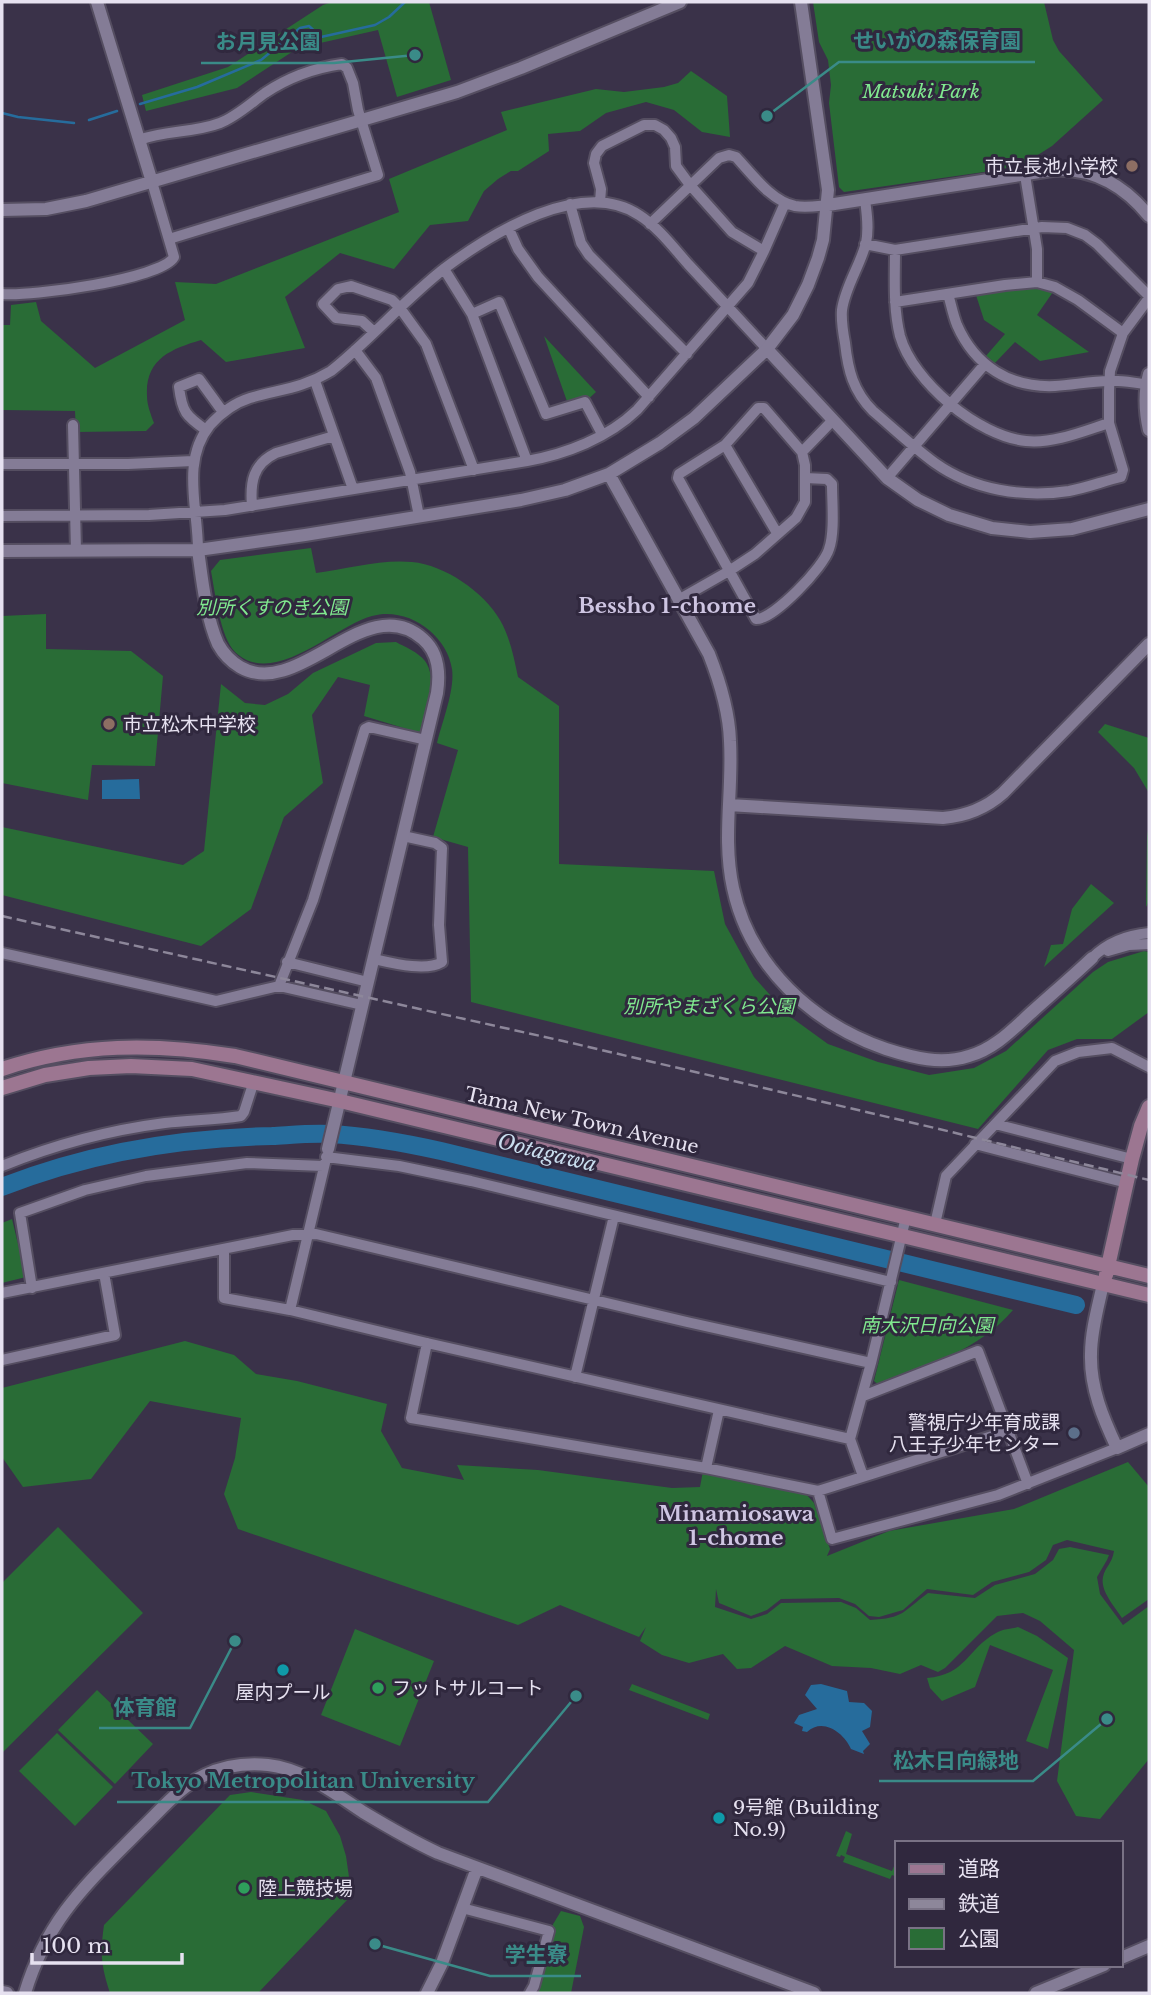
<svg xmlns="http://www.w3.org/2000/svg" width="1151" height="1995" font-family="'Libre Baskerville','Noto Sans JP',serif">
<style>
.green{fill:#296c36}
.water{fill:#266c9c}
.lines{fill:none;stroke-linecap:round;stroke-linejoin:round}
.stream{stroke:#266c9c;stroke-width:2.5}
.river{stroke:#266c9c;stroke-width:18}
.minor-casing{stroke:#554e61;stroke-width:14}
.tertiary-casing{stroke:#554e61;stroke-width:16}
.secondary-casing{stroke:#554e61;stroke-width:18}
.minor{stroke:#847c96;stroke-width:10}
.tertiary{stroke:#847c96;stroke-width:12}
.secondary{stroke:#9c7691;stroke-width:14}
.rail{stroke:#8d879a;stroke-width:2.5;stroke-dasharray:10 5;stroke-linecap:butt}
.education-dot{fill:#8d6e63;stroke:#30283e;stroke-width:2.5}
.service-dot{fill:#5c6f8a;stroke:#30283e;stroke-width:2.5}
.culture-dot{fill:#0f9aa8;stroke:#30283e;stroke-width:2.5}
.leisure-dot{fill:#2e9e5b;stroke:#30283e;stroke-width:2.5}
.labels{text-anchor:middle;stroke-width:6;stroke-linejoin:round;paint-order:stroke}
.park-label{font-size:19px;font-style:italic;fill:#80e98f;stroke:#30283e}
.poi-label{font-size:19px;fill:#e6e1f0;stroke:#30283e;text-anchor:start}
.street-label{font-size:19px;fill:#e6e1f0;stroke:#30283e}
.neighbourhood-label{font-size:21px;font-weight:bold;fill:#cec5e2;stroke:#30283e}
.water-label{font-size:21px;font-style:italic;fill:#c9ddee;stroke:#30283e}
.leader{fill:none;stroke:#3a8b88;stroke-width:2.5}
.callout-dot{fill:#3a8b88;stroke:#30283e;stroke-width:2.5}
.callout-label{font-size:21px;text-anchor:middle;font-weight:bold;fill:#3a8b88;stroke:#30283e;stroke-width:6;stroke-linejoin:round;paint-order:stroke}
</style>
<rect width="100%" height="100%" fill="#3a3249"/>
<path class="green" d="M332,2h97l22,78 -54,17 -19,-67 -80,18 -61,40 -91,23 -4,-16 86,-28 95,-62z
M813,2h231l9,38 6,11 44,49 -51,46 -30,19 -31,6 -147,21 -5,-5 -10,-84 2,-18 -3,-25 -9,-18z
M691,71l36,25 3,41 -28,-5 -28,-22 -28,-8 -40,11 -26,18 -32,3 1,17 -31,20h-7l-13,8 -14,12 -16,30 -38,4 -36,44 -54,-16 -55,44 20,51 -79,14 -25,-22c-30,9 -56,19 -54,56 0,9 4,19 7,27l-8,8 -70,1 -1,-21 -73,-1v-85h8l1,-20 25,-3 5,19 54,47 90,-48 -10,-38 41,2 183,-72 -10,-33 118,-49 -6,-18 95,-23 28,3 40,-5 14,-4z
M1029,287l24,5 -16,23 52,37 -49,9 -25,-19 -21,22 -9,-7 20,-23 -21,-14 -8,-25z
M544,336l52,56 -11,10 -16,5z
M311,548l5,25c31,-4 65,-14 96,-11 33,3 72,30 88,58 10,17 14,38 18,57l41,29v158l155,7 11,53 29,53 34,38 40,29 50,18 51,13 45,-7 32,-17 87,-79 15,-10 36,-11 5,1v60l-37,27h-35l-29,11 -70,79 -507,-127 -3,-155 -35,-10 25,-87 -21,-7c5,-21 18,-53 15,-74 -5,-35 -45,-63 -80,-53 -38,10 -98,73 -137,36 -15,-15 -20,-60 -24,-81l9,-11z
M46,614v35l85,2 32,25 -8,90 -63,-1 -4,35 -86,-17v-167z
M396,642c9,5 22,10 29,19 14,19 0,51 -5,72l-56,-17 6,-31 -32,-8 -26,38 11,68 -39,34 -33,92 -50,37 -199,-51v-68l181,38 21,-14 17,-167 24,19 20,2 23,-11 25,-21 63,-30z
M1105,724l44,14v55l-15,-25 -36,-36z
M1149,824v77l-3,6 1,-70z
M1091,884l23,19 -70,64 7,-22 12,-1 9,-35z
M12,1219l14,58 -24,6v-60z
M899,1280l114,30c-34,40 -86,56 -133,76l-6,-5z
M185,1341l49,14 22,19 41,7 90,23 -6,27 21,37 62,12 -7,-15 81,5 134,18 28,-1 3,-16 103,23 8,9 16,46 -3,7 62,-25 125,-22 114,-47 21,25v112l-27,19c-7,-11 -22,-27 -19,-41 2,-10 9,-13 11,-26l-47,-11 -14,5 -7,15 -17,12 -37,10 -19,13 -46,-6 -24,21 -24,7 -10,-1 -14,-12 -16,-6 -58,1 -14,11 -16,6 -32,-13 -3,-14 -1,18 36,12 16,-5 14,-11 60,-1 15,6 14,12c35,-2 32,-8 58,-27l47,5 20,-13 40,-11 18,-14 6,-11 11,-2 39,8 -2,5 -10,17 3,17 23,31 26,-19v153l-49,60 -24,-3 -19,-35 17,-131 -34,-29 -17,-8 -26,3 -52,52 -7,4 -17,-7 -21,9 -29,-6 -39,-2 -47,-20 -34,22 -14,1 -14,-15 -34,9 -27,-8 -22,-14 6,-14 -7,10 -79,-32 -42,20 -280,-96 -14,-35 11,-36 6,-40 -91,-17 -59,78 -68,8 -21,-30v-69z
M58,1527l85,86 -141,140v-170z
M1018,1627l19,9 31,22 -20,91 -22,-8 27,-71 -63,-25 -15,42 -33,14 -12,-13 -3,-10c39,-3 40,-29 69,-45 6,-4 15,-4 22,-6z
M355,1629l79,32 -34,85 -79,-31z
M632,1684l78,30 -2,6 -79,-30z
M97,1690l56,54 -38,40 -57,-54z
M57,1733l56,54 -38,39 -56,-55z
M251,1792l52,8 23,11 14,25 6,20 3,21 -2,23 -89,93h-148c-9,-27 -10,-40 -6,-68l126,-130z
M846,1831l6,3 -6,20 46,17 5,-12v18l-5,-2 -2,4 -47,-17 2,-5 -4,-2 -1,2 -4,-1z
M561,1911l19,5 4,11 -13,66h-41l19,-62z"/>
<path class="water" d="M139,779l1,20h-38v-19z
M821,1684l26,7 2,11 15,1 8,8 -2,16 -8,4 8,13 -7,7 1,3 -13,-5c-7,-16 -28,-32 -44,-17l-5,-1 1,-4 -9,-4 5,-8 18,-6 -12,-14 6,-10z"/>
<g class="lines">
<path class="stream" d="M140,104l57,-17 64,-27 39,-32 9,-2 12,11 54,-12 14,-8 16,-15
M2,113l16,4 56,6
M89,120l28,-9"/>
<path class="river" d="M2,1187c86,-34 177,-49 270,-51 19,-1 39,-3 58,-2 37,2 75,9 111,17l635,154"/>
<g class="minor-casing">
<path id="minor" d="M139,140c26,-10 55,-7 81,-17 16,-6 31,-20 45,-30 24,-16 49,-25 77,-29l5,4 6,15 5,27 20,65 -209,64
M1025,175l12,74v33
M865,200c2,14 4,29 1,43 -6,23 -21,44 -24,67 -1,11 1,22 3,33 3,27 8,48 28,68 20,17 40,36 62,52 38,27 88,35 134,28 17,-3 35,-10 52,-14l2,-7 -14,-47v-32l1,-20 13,-38 26,-35
M600,202l1,-13 -7,-26 2,-9 6,-8 42,-21h11l9,5 7,8 4,9 1,19 14,19 42,47 32,19
M570,204l11,39 8,12 98,99
M650,224l69,-66 10,-3 7,2c16,17 35,44 59,49 11,2 22,0 33,-1
M509,229l9,20 20,28 111,120
M865,244l30,6 147,-23 25,1 18,7 12,9 52,52
M895,250c0,28 -2,58 5,86 13,46 78,100 126,105 27,3 58,-10 83,-18
M444,269l28,45 55,147
M2,294c28,3 160,-15 172,-37l-22,-75
M948,294c3,10 5,21 9,31 18,41 53,63 98,61 18,-1 36,-5 54,-5 12,-1 25,2 37,3
M895,302l110,-17 32,-3 18,5 23,13 45,33
M472,314l27,-12 47,112 39,-12 17,32
M374,332l-12,-11 -26,-3 -13,-14 15,-15 13,-3 41,14 8,8 26,36 48,126
M355,350l21,28 34,94 9,44
M315,381l38,108
M73,425l3,126
M206,430c-20,-14 -24,-18 -27,-43l20,-8 24,33
M725,445l52,88
M802,452l-38,-44h-6l-33,37 -46,29 -1,4 78,141c17,1 68,-52 73,-70 6,-17 3,-46 3,-65l-5,-5 -22,-1
M2,464h126l65,-3
M887,478l98,-114
M252,506c-2,-24 1,-42 24,-53l58,-17
M2,516l147,-1 76,-5 302,-49c39,-7 81,-23 110,-51l111,-127 16,-32 21,-48
M198,550c0,-42 -17,-89 12,-125 11,-12 24,-22 40,-27 31,-9 51,-9 81,-27 40,-32 73,-71 114,-103 47,-35 137,-91 194,-53 19,12 34,32 49,49 26,28 53,57 79,85
M678,600l51,-29 26,-17 41,-36 9,-16v-37l-3,-13 31,-32
M1108,951l21,-6 20,-1
M2,953l214,48 63,-15 83,19
M1092,958c16,-16 35,-23 57,-25
M374,959c18,4 52,13 68,3l-3,-37 3,-77 -7,-5 -32,-7
M287,962l81,20
M279,986l34,-86 52,-171 4,-2 57,13
M995,1124l137,35
M975,1144l152,39
M326,1157l73,9 72,15 420,101
M2,1166c52,-21 108,-36 163,-43 25,-3 51,-3 76,-7l3,-4 10,-31
M935,1224l11,-48 109,-115 23,-9 34,-4 37,19
M224,1249v49l66,12 137,33 423,96
M32,1288l-12,-75 65,-23 61,-14 101,-13 76,3
M2,1293l291,-58 23,-1 371,88 184,41
M290,1310l35,-147
M427,1343l-16,75 295,50 112,23 190,-60
M2,1360l113,-25 -11,-62
M575,1377l39,-161
M863,1396l115,-45 50,133
M706,1468l13,-58
M863,1476l-13,-37 21,-76 35,-146
M818,1491l14,48 166,-44 119,-47
M462,1908l87,23 -15,55 -4,7"/>
</g>
<g class="tertiary-casing">
<path id="tertiary" d="M97,2l55,180
M828,205l224,-35c41,-3 72,15 97,46
M2,210l44,-1 40,-8 371,-109 64,-24 159,-66
M767,349l120,129 31,22 31,15 43,13 38,4 42,-3 77,-20
M1149,374c-5,18 -4,38 0,56
M609,474l100,180c11,28 20,57 21,87 3,50 -8,97 3,147 17,79 80,136 153,161 28,9 55,16 83,7 26,-7 45,-28 64,-45 20,-18 40,-35 59,-53
M198,550c4,29 8,67 20,94 5,9 12,17 22,23 59,34 126,-79 183,-28 16,14 17,34 14,54l-109,456
M2,551l196,-1 107,-15 216,-35 44,-10 44,-16 51,-31 34,-25 73,-69 26,-34 15,-30 10,-27 5,-18 5,-50 -27,-188
M729,805l214,13c23,-2 42,-9 60,-25l146,-149
M1103,1284c-5,23 -12,47 -12,70 -1,34 12,64 26,94l32,-14
M1121,1958l28,-12
M2,1992l5,1
M25,1993c23,-76 62,-109 115,-163 21,-20 39,-43 65,-55 19,-9 42,-12 63,-10 36,4 66,28 95,47 25,15 49,29 75,41l376,140
M427,1993l15,-30 35,-95
M1036,1993l68,-28"/>
</g>
<g class="secondary-casing">
<path id="secondary" d="M2,1069c78,-26 152,-26 233,-13l914,220
M2,1088l43,-13 44,-7 42,-2 61,3 148,32 809,194
M1106,1275l26,-116 9,-33 8,-19"/>
</g>
<use href="#minor" class="minor"/>
<use href="#tertiary" class="tertiary"/>
<use href="#secondary" class="secondary"/>
<path class="rail" d="M2,916l561,125 376,88 210,51"/>
</g>
<g class="education-dot">
<circle cx="1132" cy="166" r="7"/>
<circle cx="109" cy="724" r="7"/>
</g>
<circle class="service-dot" cx="1074" cy="1433" r="7"/>
<g class="culture-dot">
<circle cx="283" cy="1670" r="7"/>
<circle cx="719" cy="1818" r="7"/>
</g>
<g class="leisure-dot">
<circle cx="378" cy="1688" r="7"/>
<circle cx="244" cy="1888" r="7"/>
</g>
<g class="labels">
<g class="park-label">
<text x="921" y="98">Matsuki Park</text>
<text x="272" y="614">別所くすのき公園</text>
<text x="709" y="1013">別所やまざくら公園</text>
<text x="927" y="1332">南大沢日向公園</text>
</g>
<g class="poi-label">
<text x="1118" y="173" text-anchor="end">市立長池小学校</text>
<text x="123" y="731">市立松木中学校</text>
<text x="1060" y="1429" text-anchor="end">警視庁少年育成課<tspan x="1060" dy="22">八王子少年センター</tspan></text>
<text x="392" y="1695">フットサルコート</text>
<text x="283" y="1699" text-anchor="middle">屋内プール</text>
<text x="733" y="1814">9号館 (Building<tspan x="733" dy="22">No.9)</tspan></text>
<text x="258" y="1895">陸上競技場</text>
</g>
<g class="street-label">
<text transform="translate(582 1120) rotate(13)" y="7">Tama New Town Avenue</text>
</g>
<g class="neighbourhood-label">
<text x="667" y="613">Bessho 1-chome</text>
<text x="736" y="1521">Minamiosawa<tspan x="736" dy="24">1-chome</tspan></text>
</g>
<g class="water-label">
<text transform="translate(547 1153) rotate(14)" y="7">Ootagawa</text>
</g>
</g>
<path class="leader" d="M767 116L839 62H1035M415 55L334 63H201M235 1641L190 1728H99M1107 1719L1033 1781H879M576 1696L488 1802H117M375 1944L490 1976H581"/>
<g class="callout-dot">
<circle cx="767" cy="116" r="7"/>
<circle cx="415" cy="55" r="7"/>
<circle cx="235" cy="1641" r="7"/>
<circle cx="1107" cy="1719" r="7"/>
<circle cx="576" cy="1696" r="7"/>
<circle cx="375" cy="1944" r="7"/>
</g>
<g class="callout-label">
<text x="937" y="48">せいがの森保育園</text>
<text x="268" y="49">お月見公園</text>
<text x="145" y="1715">体育館</text>
<text x="956" y="1768">松木日向緑地</text>
<text x="303" y="1788">Tokyo Metropolitan University</text>
<text x="536" y="1962">学生寮</text>
</g>
<rect width="1151" height="1995" fill="none" stroke="#e6e1f0" stroke-width="7"/>
<rect x="895" y="1841" width="228" height="126" fill="#30283e" stroke="#797285" stroke-width="2"/>
<rect x="909" y="1864" width="35" height="10" fill="#9c7691" stroke="#797285" stroke-width="2"/>
<text x="958" y="1876" font-size="21" fill="#e6e1f0">道路</text>
<rect x="909" y="1899" width="35" height="10" fill="#8d879a" stroke="#797285" stroke-width="2"/>
<text x="958" y="1911" font-size="21" fill="#e6e1f0">鉄道</text>
<rect x="909" y="1928" width="35" height="21" fill="#296c36" stroke="#797285" stroke-width="2"/>
<text x="958" y="1946" font-size="21" fill="#e6e1f0">公園</text>
<path d="M32 1953v10h150v-10" fill="none" stroke="#e6e1f0" stroke-width="3.5"/>
<text x="42" y="1953" font-size="21" fill="#e6e1f0" stroke="#30283e" stroke-width="5" paint-order="stroke">100 m</text>
</svg>
